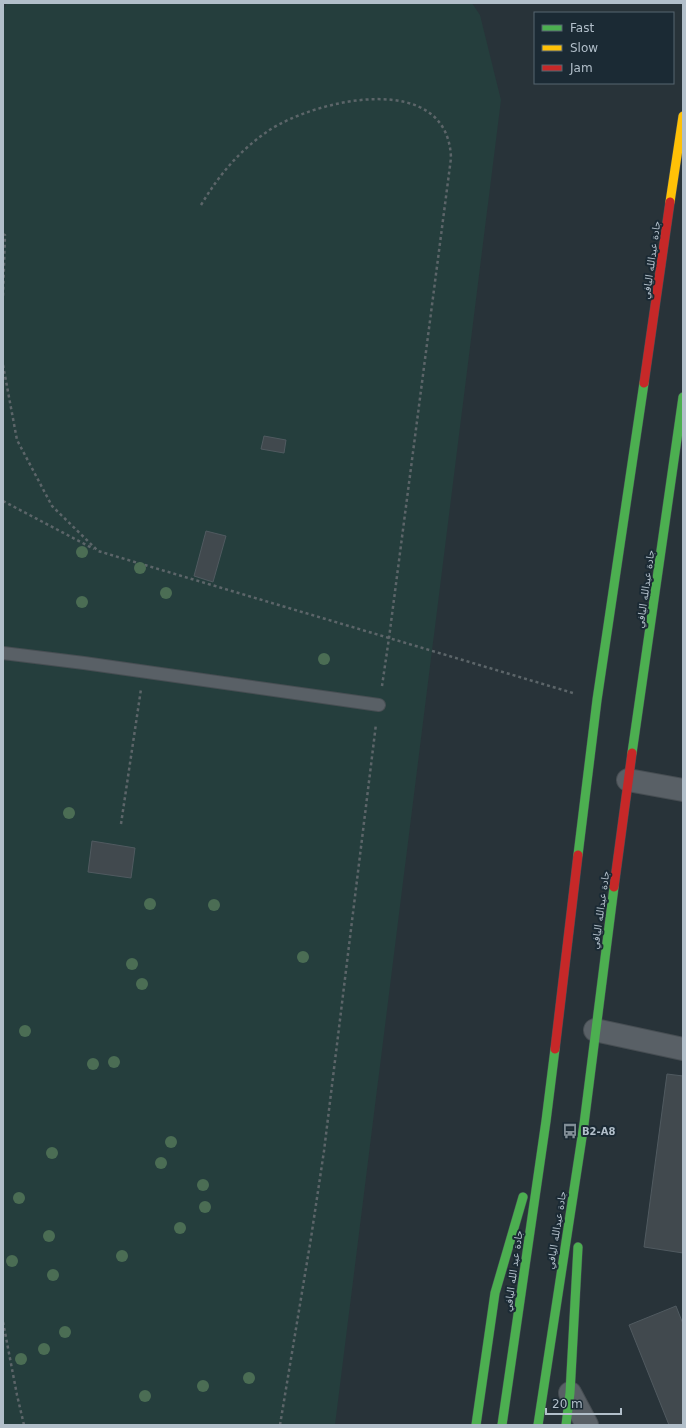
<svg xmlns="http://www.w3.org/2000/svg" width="686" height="1428" font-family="'DejaVu Sans','Noto Sans Arabic',sans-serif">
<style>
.green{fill:#253e3d}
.building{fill:#41494e;stroke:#505a60}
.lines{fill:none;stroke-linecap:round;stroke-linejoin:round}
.lane-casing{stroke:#474e53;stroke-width:14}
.street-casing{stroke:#474e53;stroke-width:24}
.fast-casing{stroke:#454e54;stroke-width:10}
.slow-casing{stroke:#454e54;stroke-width:10}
.jam-casing{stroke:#454e54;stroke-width:10}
.path{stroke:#5c6569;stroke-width:2.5;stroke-dasharray:3 3;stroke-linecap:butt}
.lane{stroke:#596066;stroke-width:12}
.street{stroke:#596066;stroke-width:22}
.fast{stroke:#4caf50;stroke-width:9}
.slow{stroke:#ffc107;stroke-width:9}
.jam{stroke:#c62828;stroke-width:9}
.tree{fill:#4b6d54}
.labels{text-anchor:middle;stroke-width:4;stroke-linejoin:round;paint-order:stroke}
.street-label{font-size:10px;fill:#b2bfca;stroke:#1b2a34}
.poi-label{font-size:10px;font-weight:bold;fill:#b2bfca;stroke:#1b2a34;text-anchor:start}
</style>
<rect width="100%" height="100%" fill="#283339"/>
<path class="green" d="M7,3h465l8,12 21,85 -166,1325h-332v-1415z"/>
<path class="building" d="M264,436l22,4 -2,13 -23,-4z
M206,531l20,5 -13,46 -19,-6z
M92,841l43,7 -4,30 -43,-6z
M667,1074l16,2v177l-39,-6z
M676,1306l7,18v101h-14l-40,-100z"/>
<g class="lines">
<g class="lane-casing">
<path id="lane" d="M3,653l81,10 295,42"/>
</g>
<g class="street-casing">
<path id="street" d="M628,780l55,10
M595,1030l88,19
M570,1393l17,32"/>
</g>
<g class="fast-casing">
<path id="fast" d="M632,753l51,-356
M578,855l19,-155 47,-317
M476,1425l19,-132 28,-96
M502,1425l44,-304 9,-72
M538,1425l46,-301 30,-237
M566,1425l4,-32 8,-146"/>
</g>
<g class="slow-casing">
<path id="slow" d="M670,202l13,-86"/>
</g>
<g class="jam-casing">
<path id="jam" d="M644,383l26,-181
M614,887l18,-134
M555,1049l23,-194"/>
</g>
<path class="path" d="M201,205c18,-30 38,-54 67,-74 48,-32 180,-62 183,27l-62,480 -7,48
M3,234l2,1 -2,62
M3,365l14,75 35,66 46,45 475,142
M3,501l91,48
M121,824l20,-135
M3,1322l14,73 7,30
M280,1425l31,-187 13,-87 52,-427"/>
<use href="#lane" class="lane"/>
<use href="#street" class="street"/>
<use href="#fast" class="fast"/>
<use href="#slow" class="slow"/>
<use href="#jam" class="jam"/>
</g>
<g class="tree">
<circle cx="82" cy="552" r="6"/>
<circle cx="140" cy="568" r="6"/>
<circle cx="166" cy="593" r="6"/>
<circle cx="82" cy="602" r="6"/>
<circle cx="324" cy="659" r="6"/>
<circle cx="69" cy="813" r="6"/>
<circle cx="150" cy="904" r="6"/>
<circle cx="214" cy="905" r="6"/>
<circle cx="303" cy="957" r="6"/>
<circle cx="132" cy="964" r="6"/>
<circle cx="142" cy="984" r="6"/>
<circle cx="25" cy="1031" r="6"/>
<circle cx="114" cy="1062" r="6"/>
<circle cx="93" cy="1064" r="6"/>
<circle cx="171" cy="1142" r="6"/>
<circle cx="52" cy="1153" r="6"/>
<circle cx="161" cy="1163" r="6"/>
<circle cx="203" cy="1185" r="6"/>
<circle cx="19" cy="1198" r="6"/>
<circle cx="205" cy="1207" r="6"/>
<circle cx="180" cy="1228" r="6"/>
<circle cx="49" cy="1236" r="6"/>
<circle cx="122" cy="1256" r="6"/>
<circle cx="12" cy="1261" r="6"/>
<circle cx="53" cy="1275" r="6"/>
<circle cx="65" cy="1332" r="6"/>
<circle cx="44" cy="1349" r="6"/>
<circle cx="21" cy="1359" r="6"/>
<circle cx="249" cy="1378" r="6"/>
<circle cx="203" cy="1386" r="6"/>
<circle cx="145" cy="1396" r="6"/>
</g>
<defs>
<g id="bus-bare" transform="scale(1.2)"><path d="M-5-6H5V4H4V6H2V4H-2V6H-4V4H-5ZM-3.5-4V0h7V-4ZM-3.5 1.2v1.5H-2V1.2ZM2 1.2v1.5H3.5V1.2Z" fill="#828e97" stroke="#1b2a34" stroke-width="2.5" paint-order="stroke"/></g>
</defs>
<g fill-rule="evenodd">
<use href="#bus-bare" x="570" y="1131"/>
</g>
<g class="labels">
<g class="street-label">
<text transform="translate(651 260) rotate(-82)" y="4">جادة عبدالله اليافي</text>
<text transform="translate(645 589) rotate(-82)" y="4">جادة عبدالله اليافي</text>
<text transform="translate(600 910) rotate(-82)" y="4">جادة عبدالله اليافي</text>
<text transform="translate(556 1230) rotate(-81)" y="4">جادة عبدالله اليافي</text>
<text transform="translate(513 1271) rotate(-82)" y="4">جادة عبد الله اليافي</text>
</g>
<g class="poi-label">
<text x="582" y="1135">B2-A8</text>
</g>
</g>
<rect width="686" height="1428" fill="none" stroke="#b2bfca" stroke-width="8"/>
<rect x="534" y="12" width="140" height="72" fill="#1b2a34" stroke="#576670"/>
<rect x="542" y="25" width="20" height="6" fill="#4caf50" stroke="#576670"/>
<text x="570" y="32" font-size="12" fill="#b2bfca">Fast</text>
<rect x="542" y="45" width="20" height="6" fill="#ffc107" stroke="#576670"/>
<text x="570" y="52" font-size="12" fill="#b2bfca">Slow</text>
<rect x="542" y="65" width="20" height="6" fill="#c62828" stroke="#576670"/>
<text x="570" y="72" font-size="12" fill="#b2bfca">Jam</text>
<path d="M546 1408v6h75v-6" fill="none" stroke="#b2bfca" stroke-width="2"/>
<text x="552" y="1408" font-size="12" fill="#b2bfca" stroke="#1b2a34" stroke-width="3" paint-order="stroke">20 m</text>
</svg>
